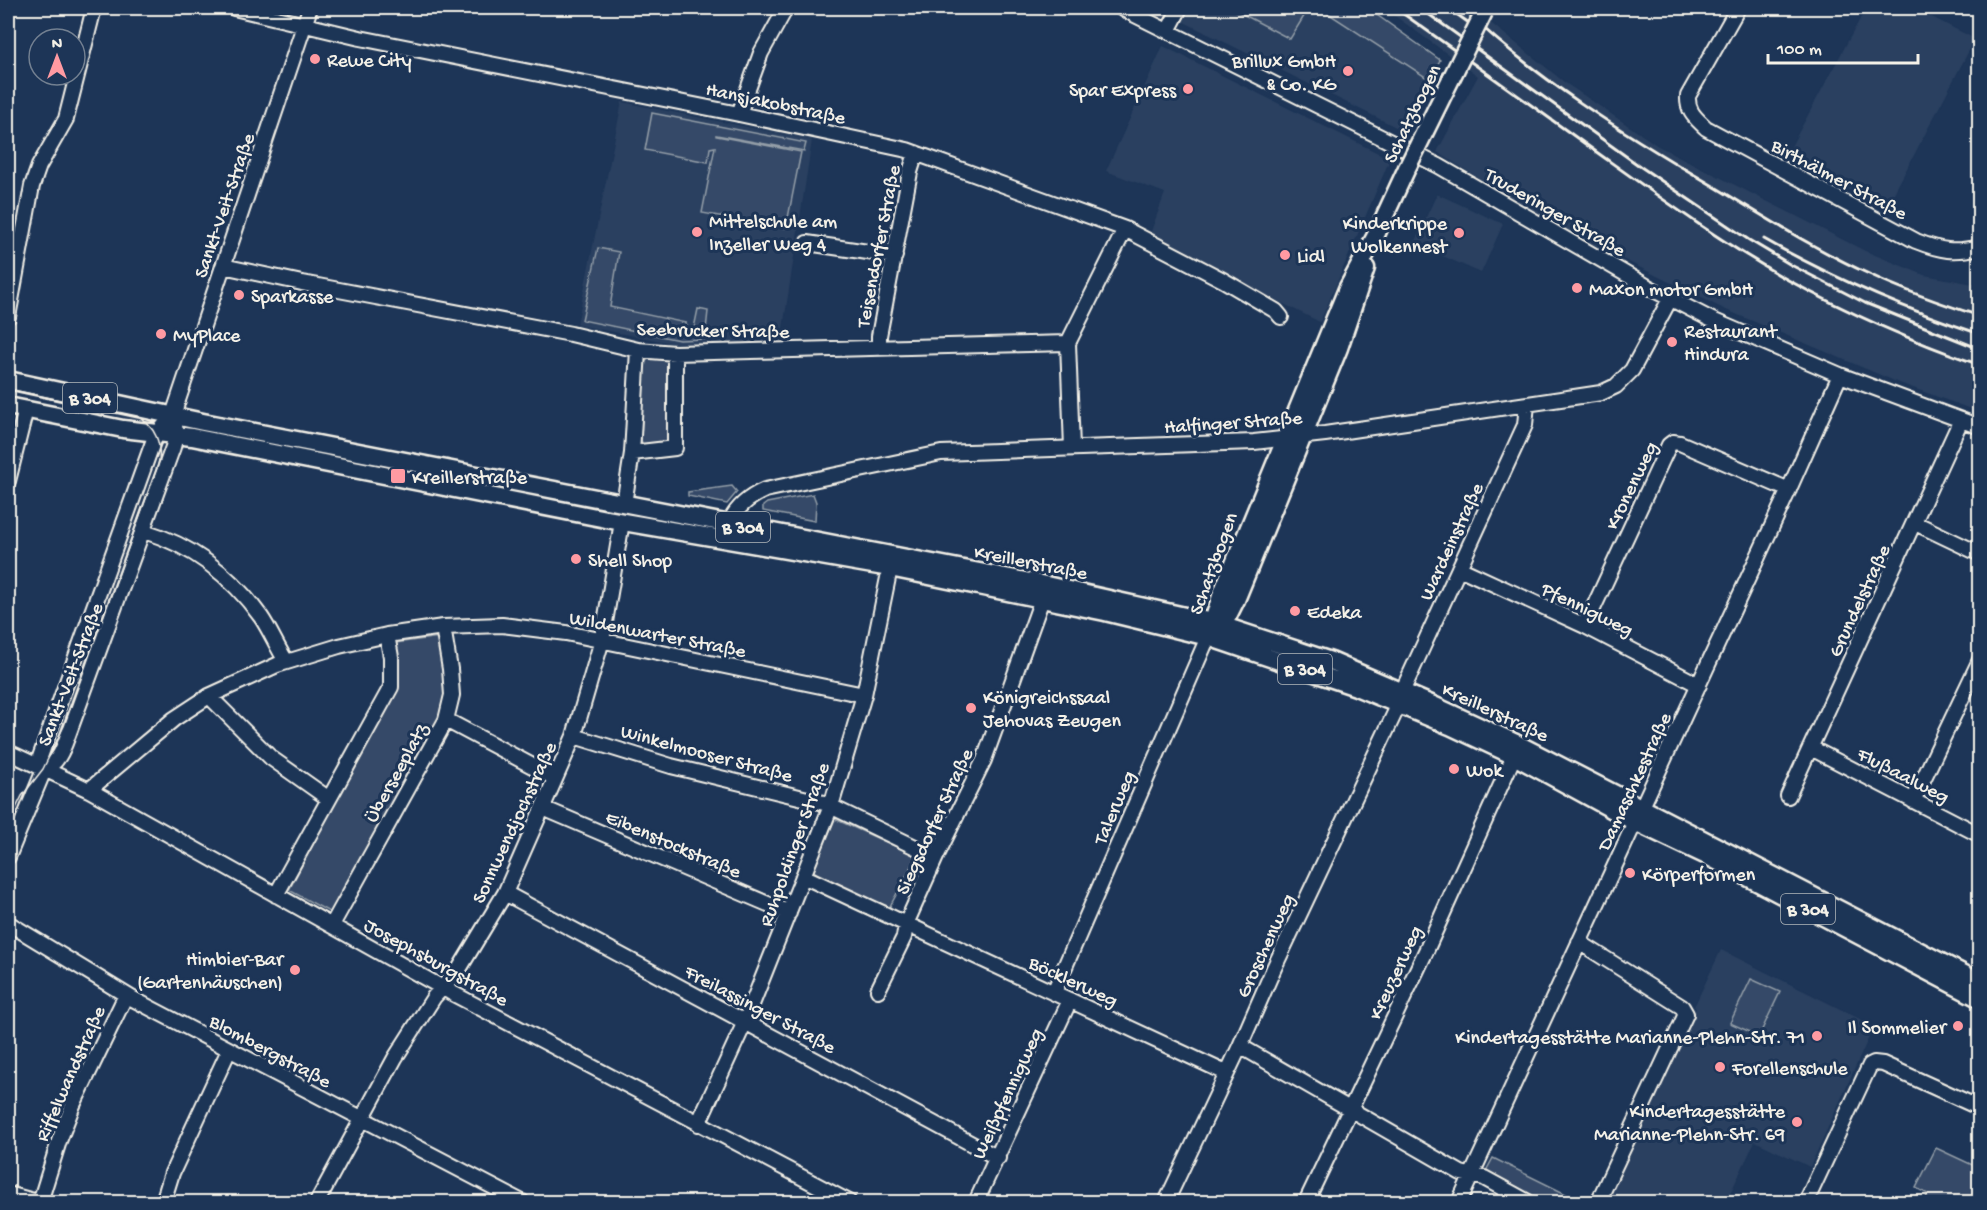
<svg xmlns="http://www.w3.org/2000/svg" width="1987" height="1210" font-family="'Gochi Hand',sans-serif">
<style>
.built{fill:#2a4060}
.green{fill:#354a67;stroke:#949ea8;stroke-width:1.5}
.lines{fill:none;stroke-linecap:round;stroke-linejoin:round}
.minor-casing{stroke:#f4f1e8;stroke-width:18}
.major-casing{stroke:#f4f1e8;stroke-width:21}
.minor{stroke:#1d3557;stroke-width:14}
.major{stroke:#1d3557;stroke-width:16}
.tram{stroke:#f4f1e8;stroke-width:1.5}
.rail{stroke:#f4f1e8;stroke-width:3}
.major-bridge-casing{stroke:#f4f1e8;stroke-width:21;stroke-linecap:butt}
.major-bridge{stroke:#1d3557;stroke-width:16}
.poi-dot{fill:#ff9aa2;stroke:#1d3557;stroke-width:2}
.labels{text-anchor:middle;stroke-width:6;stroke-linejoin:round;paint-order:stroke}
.shield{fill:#1d3557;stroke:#b4b9bc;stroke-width:1.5}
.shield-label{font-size:18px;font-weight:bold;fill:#f4f1e8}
.poi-label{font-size:20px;fill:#f4f1e8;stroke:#1d3557;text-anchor:start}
.street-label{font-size:20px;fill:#f4f1e8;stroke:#1d3557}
</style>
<rect width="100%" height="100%" fill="#1d3557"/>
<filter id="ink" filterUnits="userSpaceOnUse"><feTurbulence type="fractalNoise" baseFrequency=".0167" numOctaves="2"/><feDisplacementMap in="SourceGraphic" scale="12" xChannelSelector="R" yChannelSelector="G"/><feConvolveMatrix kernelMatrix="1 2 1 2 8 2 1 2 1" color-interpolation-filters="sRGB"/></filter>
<g filter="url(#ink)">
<path class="built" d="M1186,8h45l59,30 19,-30h11l110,72 -24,52 -226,-112z
M1384,8h88l92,74 94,64 207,105 59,24 55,10v127l-82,-30 -173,-73 -168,-83 -119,-74 41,-76z
M1866,8h48l61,31 -90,171 -98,-56z
M1163,46l227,113 -70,163 -171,-85 16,-44 -59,-22z
M622,102l190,38 -31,201 -104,3 -100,-19z
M1437,194l66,30 -22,49 -67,-30z
M1721,950l153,76 -64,141 -55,-26 -29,61h-122l92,-194 -2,-1z"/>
<path class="green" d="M1139,8h33l-7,14z
M1231,8h78l-19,31z
M1320,8h47l73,52 -10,20z
M652,113l154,30 -2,8 -88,-16v1l85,16 -15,76 -84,-15 13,-66 -5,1 -2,14 -63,-12z
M598,248l21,4 -9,55 76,16v9l7,1 5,-24 10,2 -3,28 -26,1 -97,-20z
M648,359h21l2,79 -4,8 -21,2 -5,-7 2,-76z
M732,486l5,6 -10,12 -39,-8v-4z
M813,494l3,8 -1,19 -52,-10v-5l4,-3z
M440,637l7,57 -6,21 -110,198 -42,-23 107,-203 2,-11 -3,-33z
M835,819l82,37 -28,52 -67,-30 -9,-8z
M1751,979l29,13 -21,44 -29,-13z
M1936,1148l43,20v34h-55l4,-8 -12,-6z
M1493,1158l89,44h-39l-57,-31z"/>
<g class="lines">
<g class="minor-casing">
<path id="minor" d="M234,8l126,30 379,76 168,36 218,79 98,51 53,31 5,6
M1121,8l318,158 211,122 62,32 128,55 140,52
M1738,8l-50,88c-1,16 8,22 18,32l210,113c25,10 38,12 64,6
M1168,31l12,-23
M739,114l22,-61 25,-45
M807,243l88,13
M223,266l79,17 269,51 67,16 37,3 393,-10
M8,317l24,-131 7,-20 27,-47 28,-111
M879,347v-11l31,-164 6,-19
M1072,448l-4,-105 57,-114
M632,453l43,-5v-95
M8,481l18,-72
M624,504l8,-51 6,-103
M1915,523l65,31
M729,524c7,-17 20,-27 36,-34l176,-37 313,-11 71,-8 276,-41 15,-7 16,-16 38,-71
M144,531c49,15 87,44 117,86 9,13 16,30 25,44
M1459,568l126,58 114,59
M1585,626l84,-181 4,-3 7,1 109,47
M1402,692l123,-267 2,-21
M209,696l62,62 58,41
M446,720l109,58
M574,736l97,30 153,37 112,54
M1811,748l169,87
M8,752l81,38 361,202 399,210
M44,770l-4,-13 113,-315 4,-8 16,-19 137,-407
M89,790l85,-71 35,-23 68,-31 62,-19 48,-11 56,-8 59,-2 64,8 298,62
M1788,796l173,-376
M1913,801l67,-141
M543,808l246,105
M8,857l36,-87c14,-8 18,-18 23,-32l106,-291 3,-11 -1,-10
M803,876l423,197
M505,893l493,265
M276,895l115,-208v-30l-4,-22
M8,923l125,76 389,203
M332,925l114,-205 6,-25 -2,-26 -7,-42
M1579,942l103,65 4,7 -88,188
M878,990l26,-53 2,-13 30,-67 48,-97 58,-161
M1054,992l154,-355
M1240,1046l221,127 23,5 44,24
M698,1124l47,-102 86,-216 33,-111 26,-127
M8,1194l29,8
M40,1202l19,-61 14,-36 53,-110
M163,1202l9,-29 57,-123
M317,1202l78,-144 39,-61 24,-26 47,-78 69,-157 28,-96 20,-118
M976,1202l94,-202
M1166,1202l74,-156 34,-78 125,-264
M1306,1202l120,-251 88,-195
M1459,1202l327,-706 54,-121
M1806,1202l64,-137 4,-2 9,1 97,44"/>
</g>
<g class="major-casing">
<path id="major" d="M8,380l195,42 843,163 166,37 119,39 100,43 87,40 462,238
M8,406l115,23 69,8 414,82 284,49 215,44 103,25 148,50 94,39 64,30 121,66 74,35 271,142
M1210,631l12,-38 125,-304 28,-52 32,-69
M1215,631l13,-15 8,-16 103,-252 27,-80"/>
</g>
<use href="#minor" class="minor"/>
<use href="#major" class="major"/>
<path class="tram" d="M8,389l129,27c18,10 26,28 21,49l-94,261 -21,43 -21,27 -14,28"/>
<path class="rail" d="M1395,8c67,47 133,95 200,143 63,45 126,91 193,129 62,34 126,62 192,85
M1420,8l221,159 108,73 42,25 74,38 115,46
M1448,8l21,15
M1462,8c73,70 161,125 248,176 52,31 104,65 159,90 36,17 73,30 111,42
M1764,239c69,39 140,70 216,95"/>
<g class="major-bridge-casing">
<path id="major-bridge" d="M1407,168l77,-156"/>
</g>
<use href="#major-bridge" class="major-bridge"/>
</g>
</g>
<g class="poi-dot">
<circle cx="315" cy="59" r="6"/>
<circle cx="1348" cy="71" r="6"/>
<circle cx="1188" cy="89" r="6"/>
<circle cx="697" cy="232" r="6"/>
<circle cx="1459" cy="233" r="6"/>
<circle cx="1285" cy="255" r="6"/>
<circle cx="1577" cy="288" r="6"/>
<circle cx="239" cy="295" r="6"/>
<circle cx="161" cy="334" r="6"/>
<circle cx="1672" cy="342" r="6"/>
<rect x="390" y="468" width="16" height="16" rx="3"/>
<circle cx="576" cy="559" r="6"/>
<circle cx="1295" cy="611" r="6"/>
<circle cx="971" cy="708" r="6"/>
<circle cx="1454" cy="769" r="6"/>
<circle cx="1630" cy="873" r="6"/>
<circle cx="295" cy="970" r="6"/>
<circle cx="1958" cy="1026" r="6"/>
<circle cx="1817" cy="1036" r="6"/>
<circle cx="1720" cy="1067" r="6"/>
<circle cx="1797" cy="1122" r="6"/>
</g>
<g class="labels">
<g class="shield">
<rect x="63" y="383" width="54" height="30" rx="4.5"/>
<rect x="716" y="512" width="54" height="30" rx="4.5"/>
<rect x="1278" y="654" width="54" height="30" rx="4.5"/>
<rect x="1781" y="894" width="54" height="30" rx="4.5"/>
</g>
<g class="shield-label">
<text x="90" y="404">B 304</text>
<text x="743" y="533">B 304</text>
<text x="1305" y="675">B 304</text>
<text x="1808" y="915">B 304</text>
</g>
<g class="poi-label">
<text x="327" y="66">Rewe City</text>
<text x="1336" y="67" text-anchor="end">Brillux GmbH<tspan x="1336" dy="23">&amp; Co. KG</tspan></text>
<text x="1176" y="96" text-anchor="end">Spar Express</text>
<text x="709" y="227">Mittelschule am<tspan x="709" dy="23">Inzeller Weg 4</tspan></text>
<text x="1447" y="229" text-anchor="end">Kinderkrippe<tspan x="1447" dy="23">Wolkennest</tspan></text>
<text x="1297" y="262">Lidl</text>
<text x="1589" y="295">Maxon motor GmbH</text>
<text x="251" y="302">Sparkasse</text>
<text x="1684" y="337">Restaurant<tspan x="1684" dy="23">Hindura</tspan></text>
<text x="173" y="341">MyPlace</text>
<text x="412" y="483">Kreillerstraße</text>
<text x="588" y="566">Shell Shop</text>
<text x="1307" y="618">Edeka</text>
<text x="983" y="703">Königreichssaal<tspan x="983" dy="23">Jehovas Zeugen</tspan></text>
<text x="1466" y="776">Wok</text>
<text x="1642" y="880">Körperformen</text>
<text x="283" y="965" text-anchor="end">Himbier-Bar<tspan x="283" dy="23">(Gartenhäuschen)</tspan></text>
<text x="1946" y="1033" text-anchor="end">Il Sommelier</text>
<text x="1805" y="1043" text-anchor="end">Kindertagesstätte Marianne-Plehn-Str. 71</text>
<text x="1732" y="1074">Forellenschule</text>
<text x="1785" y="1117" text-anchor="end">Kindertagesstätte<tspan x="1785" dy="23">Marianne-Plehn-Str. 69</tspan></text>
</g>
<g class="street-label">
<text transform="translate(776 102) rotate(12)" y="7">Hansjakobstraße</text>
<text transform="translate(1411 113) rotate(-64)" y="7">Schatzbogen</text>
<text transform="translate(1840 178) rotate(28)" y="7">Birthälmer Straße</text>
<text transform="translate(223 205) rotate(-71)" y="7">Sankt-Veit-Straße</text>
<text transform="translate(1556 211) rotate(30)" y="7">Truderinger Straße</text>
<text transform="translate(877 246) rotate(-79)" y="7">Teisendorfer Straße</text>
<text transform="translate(713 329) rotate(1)" y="7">Seebrucker Straße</text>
<text transform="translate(1233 421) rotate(-4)" y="7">Halfinger Straße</text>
<text transform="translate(1630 485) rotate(-64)" y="7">Kronenweg</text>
<text transform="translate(1450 541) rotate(-65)" y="7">Wardeinstraße</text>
<text transform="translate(1031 561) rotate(11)" y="7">Kreillerstraße</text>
<text transform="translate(1212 563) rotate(-70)" y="7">Schatzbogen</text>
<text transform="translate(1858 600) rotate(-65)" y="7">Grundelstraße</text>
<text transform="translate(1588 608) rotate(26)" y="7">Pfennigweg</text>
<text transform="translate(658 633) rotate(11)" y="7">Wildenwarter Straße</text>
<text transform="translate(69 674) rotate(-69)" y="7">Sankt-Veit-Straße</text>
<text transform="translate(1496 711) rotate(25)" y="7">Kreillerstraße</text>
<text transform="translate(707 752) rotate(15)" y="7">Winkelmooser Straße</text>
<text transform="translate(395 772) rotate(-61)" y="7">Überseeplatz</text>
<text transform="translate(1904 774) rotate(27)" y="7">Flußaalweg</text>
<text transform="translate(1633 781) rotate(-65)" y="7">Damaschkestraße</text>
<text transform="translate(1113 807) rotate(-67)" y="7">Talerweg</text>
<text transform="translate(933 821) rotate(-65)" y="7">Siegsdorfer Straße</text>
<text transform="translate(513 822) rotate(-65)" y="7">Sonnwendjochstraße</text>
<text transform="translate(674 843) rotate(23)" y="7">Eibenstockstraße</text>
<text transform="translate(793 844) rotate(-70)" y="7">Ruhpoldinger Straße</text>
<text transform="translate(1264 945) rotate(-65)" y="7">Groschenweg</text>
<text transform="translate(437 961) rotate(29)" y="7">Josephsburgstraße</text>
<text transform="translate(1394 972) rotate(-65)" y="7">Kreuzerweg</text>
<text transform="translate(1074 980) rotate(25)" y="7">Böcklerweg</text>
<text transform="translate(761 1008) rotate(28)" y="7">Freilassinger Straße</text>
<text transform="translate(271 1050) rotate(28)" y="7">Blombergstraße</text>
<text transform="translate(69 1073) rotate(-66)" y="7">Riffelwandstraße</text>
<text transform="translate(1006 1093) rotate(-65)" y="7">Weißpfennigweg</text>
</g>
</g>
<rect width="1987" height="1210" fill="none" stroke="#1d3557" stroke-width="30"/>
<rect x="15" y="15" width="1957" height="1180" fill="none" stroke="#f4f1e8" stroke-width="2" filter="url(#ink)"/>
<g transform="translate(57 57)"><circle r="28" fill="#1d3557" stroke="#738091" stroke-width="1.5"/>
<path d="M0-4.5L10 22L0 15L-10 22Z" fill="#ff9aa2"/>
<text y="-9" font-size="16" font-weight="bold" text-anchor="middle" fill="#f4f1e8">N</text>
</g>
<path d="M1768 54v9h150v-9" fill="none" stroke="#f4f1e8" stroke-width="3"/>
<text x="1777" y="54" font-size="18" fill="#f4f1e8" stroke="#1d3557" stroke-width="4.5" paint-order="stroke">100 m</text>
</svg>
